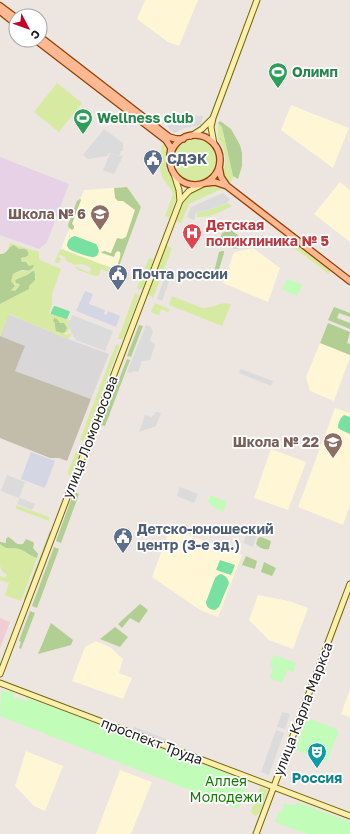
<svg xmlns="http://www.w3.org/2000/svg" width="350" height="834" font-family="'Golos Text',sans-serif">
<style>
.residential{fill:#d9d7d8}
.commercial{fill:#f0cdd3}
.industrial{fill:#e6d1e7}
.education{fill:#fff6d6}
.construction{fill:#c2bdab}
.grass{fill:#d6eba1}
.forest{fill:#b1cf92}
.park{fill:#c1fcb8}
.pitch{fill:#78e1a2}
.parking{fill:#dbdbdb}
.plaza{fill:#d4d7e3}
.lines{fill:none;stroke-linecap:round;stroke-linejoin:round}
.secondary-casing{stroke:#736700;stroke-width:7}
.primary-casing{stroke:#914100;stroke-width:8}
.secondary{stroke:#fcefae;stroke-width:5}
.primary{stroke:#ffb892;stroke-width:5.5}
.labels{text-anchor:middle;stroke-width:3.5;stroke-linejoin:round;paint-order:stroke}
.leisure-label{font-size:14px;font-weight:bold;fill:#27864d;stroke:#fff;text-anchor:start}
.service-label{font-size:14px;font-weight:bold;fill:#4e5e75;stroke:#fff;text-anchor:start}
.education-label{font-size:14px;font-weight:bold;fill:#785e54;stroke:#fff;text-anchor:end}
.health-label{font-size:14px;font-weight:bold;fill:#be3a42;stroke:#fff;text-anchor:start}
.street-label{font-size:14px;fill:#1b1b1b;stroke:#fff}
.culture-label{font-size:14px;font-weight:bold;fill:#0d838f;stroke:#fff}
.park-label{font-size:14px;fill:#167b06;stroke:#fff}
</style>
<rect width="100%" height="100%" fill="#ede5df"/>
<path class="residential" d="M8,314l60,25 41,15 -18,45 -76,-28 10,-25 -25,-10z"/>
<path class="commercial" d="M0,618l10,4 -10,26z"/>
<path class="industrial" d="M0,157l69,27 -22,58 -8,7 -39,-14z"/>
<path class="education" d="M145,0h53l-19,46 -11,-4 -31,-23z
M291,105l58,23 -16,40 -52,-38z
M340,182l10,8v52l-36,-28z
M127,187l14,20 -24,63 -56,-21 23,-59z
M253,248l27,20 -12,34 -45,-19 11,-31z
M327,326l23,28v3l-16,44 -24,-10 -4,-14z
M335,408l15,5v92l-7,20 -45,-18z
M271,449l35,13 -18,48 -34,-12z
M170,528l72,27 -24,62 -18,-7 -48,-33z
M258,595l31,6 19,7 -15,41 -24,-9 -20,-20z
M96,641l14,6 13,12 -4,14 13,5 -9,21 -51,-18 13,-34z
M350,689v28l-9,-3z
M26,751l37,15 -18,45 -11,-5 -19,-20z
M120,770l32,12 -21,52h-35z"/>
<path class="construction" d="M0,336l25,10 -10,25 76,28 -24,62 -8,-3h-9l-50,-20z"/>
<path class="grass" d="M57,83l25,20 -23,29 -25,-20z
M218,123l4,4 11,49v3l-3,4 -7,-6 -1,-4 3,-8v-8l-2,-9 -5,-9z
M172 161a23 23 0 1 1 46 0a23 23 0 1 1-46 0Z
M163,143h1c7,6 1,12 2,21 0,6 3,9 6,14 3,5 5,13 5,19l-8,21 -4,-2 8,-22c-1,-5 -4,-7 -7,-11 -9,-12 -7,-26 -3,-40z
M210,184l16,3 -37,17 -8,19 -7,-2 8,-20 5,-6 14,-9z
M228,203l4,3c-11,6 -23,12 -35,11v-5l9,-1z
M68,227c4,9 -1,15 -4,23l53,20 -1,3 13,5 -1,2 -27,-11 -2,6 -3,1 -18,-6 -3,-3h2l4,2 9,4 1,-5 -8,-4 -9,1 -2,-2 -6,-2 -1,-4 -5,-2 -2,1 3,3 -2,4h-3l-1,-2 5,-11 4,-1 6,-12z
M293,240l37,29 -1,5 -41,-31z
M10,243l29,9v5l1,3 21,9 -9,25v11l-3,7 2,2 18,6 -2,5 3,3 -2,3 -4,3 3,1 4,-2 1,1 -4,5 -59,-25 -9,22v-32l29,-15v-3l7,-8 -1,-4 -2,-3 -6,4 -9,4 -3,2 5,4 -5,6 -4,-1 4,-5 -4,-4 1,-6 8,-4h7l6,-6 -3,1 -4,-4h-4l-1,-2v-2l6,-1 1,-2v-4l-4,-3 -5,1 -6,-4 -5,4z
M165,245l7,3 -19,50 -6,-5z
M149,258l5,2 -11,28 -4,2 -2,-2z
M135,293l3,1 1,2 -15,41 -2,2h-4z
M172,296l30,12c11,1 17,-7 29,-4l-9,22 -53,-21z
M155,303l14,6 1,1 -2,2 -7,-3 -2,6 -8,-3z
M116,344l3,1v2l-35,93 -2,1 -2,-2z
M76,452l4,1 -2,6 -6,17c-3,0 -4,-2 -4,-5z
M16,505l33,12v4l-32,-12 -1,-1z
M0,544c8,7 10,3 19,5 6,2 11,8 18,9l-16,43 -16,-6 4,-12 -9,-3v-4l4,2 3,-3 -5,-4 -2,-5z
M260,787l8,3 -9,23 -3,3 -3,-1 -2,-4z"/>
<path class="forest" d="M220,121l11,8 9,16 2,8v13l-4,13 -5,-3 -11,-49 -4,-4z
M127,187l14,20 -23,62c-2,-6 4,-11 2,-17l-2,-1 -2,1 -2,5 -12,-4 -1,-1 4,-1 5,2h1l6,-15 5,1 4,-2 9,-27 -12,-9h-5l-3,-3 -1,-10z
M80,199l1,1 -9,24 2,2v2l-2,2 -3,-2 -1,-3 9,-24z
M231,230l12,9 8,3 3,2c-14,4 -20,8 -33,-1l-1,-4 2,-6z
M13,245l2,1 4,3c2,0 4,-1 6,0 3,1 5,6 2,7 -1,2 -4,1 -6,2v2l1,2h4l3,4 4,-1 1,1c-5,8 -9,2 -15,5 -2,1 -4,2 -6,3l-2,7 4,5 -4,4 4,1 5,-6 -1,-1 -3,-1 -1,-3 12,-5 6,-4h1l1,3v6l-6,6v3l-29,15v-50h2c5,-1 6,-6 11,-9z
M222,251h2v2l-6,20 -4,-1 5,-20z
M334,307l16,6v4l-11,-4 -2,5 13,5v6l-22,-9z
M54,318l3,1 3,4h4l3,5 -2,4 -3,1 -6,-2 -1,-5v-3l-2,-2z
M328,323l22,9 -3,11 3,1v11l-30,-12z
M139,325l4,1 -12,31 -4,-1z
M127,359l3,1 -25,66 -4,-1z
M74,492l5,2 -18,49 -5,-2z
M50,531h2l-26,69h-2z
M8,537c6,2 7,9 15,7l3,-5 7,3 1,1 -1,5 5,6 -1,4c-8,-2 -11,-7 -18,-9 -9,-2 -11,2 -19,-5v-2l6,1v-4z
M261,537l10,4 -2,8c-5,1 -10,-1 -13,-5l2,-6z
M54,547l5,2 -22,59 -5,-2z
M246,556l11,5 -2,8 -13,-4z
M264,562l12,6 -4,8 -11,-4z
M140,604l8,6 -9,13 -9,-5 -8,10 -4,-4z
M30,611l5,2 -14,36 -2,-1 2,-6 -2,-1z
M51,623l22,17 -2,5 -33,9z
M115,627l13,10 -8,10 -20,-8z"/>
<path class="park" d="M287,279l15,6 -5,11 -15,-7z
M210,495l17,7 -4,10 -9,-5 -6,-5z
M274,655l22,8 -3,9 -6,-2 -5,13 -12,-5 3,-9 -3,-4z
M1,690l7,2 1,-2 5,2 -1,4 1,1v2h1l1,-1 3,1v-1l9,4 1,-2 -3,-1v-2l223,85 -11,27 -238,-93z
M307,718l29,11 2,4 -11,28 -32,-11z
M297,802l53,20v12h-43l-32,-12 4,-10h3l2,-6 -1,-3 6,2h7z"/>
<path class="pitch" d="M75,236l21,8c3,4 5,11 -2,13 -3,1 -23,-6 -25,-8 -1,-1 -1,-2 -2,-3 0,-5 3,-9 8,-10z
M54,306h1l14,5 1,1 -3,7h-1l-15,-5v-2z
M344,415l6,2v17l-9,-4 -3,-2c0,-5 2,-10 6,-13z
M220,560l15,5 -4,10 -15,-5z
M220,574c5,1 8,4 9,9l-10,24 -4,3c-5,0 -9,-3 -9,-8l9,-24 2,-2z"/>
<path class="parking" d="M192,116h11l-2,9 -17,3 -10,5 -4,-3 -3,-5 11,-6z
M104,129l19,14v8h-2l-1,4h-4l7,1 -9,18 -11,-4 7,-16 5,1 -6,-2 -2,3 -19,3 -5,-4z
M223,193l7,6 -3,4 -22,8 -9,1 -2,8 -7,-3 4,-10z
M164,279l5,2 -7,20 -5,-2z
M72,315l41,16 -8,20 -29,-11 -4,-6 -2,-6 -3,-3 1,-3 3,-3z
M146,325l4,1 3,5 -3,10 5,4 -5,15 -8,1 -4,11 -4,-1 -4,2 -3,-1z
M241,369l32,12 -2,5 -32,-13z
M156,412l5,1 -5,13 -17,6 6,-17 6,2 3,-2z
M7,475l18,7 -6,16 -18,-7z
M180,487l18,7 -4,9 -17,-7z
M20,498l15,6 -3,6 -15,-6z
M248,531l9,3 -4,13 -10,-4z
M282,712l8,2 -5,15 -8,-2z
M135,727l31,12 1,4 -35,-13z
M276,730l8,3 -15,42 -8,-3z"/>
<path class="plaza" d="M85,291l8,3 -4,10 16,6 -1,4 3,1 1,-4 12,5 -4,11 -40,-16z
M31,452l24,9 -10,27 -24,-9z"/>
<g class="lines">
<g class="secondary-casing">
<path id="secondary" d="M191,136l11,-7 10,-10
M214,144l-3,-17 2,-9 44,-118
M174,174l5,16 1,11
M0,674l180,-473 9,-10 12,-6
M0,683l350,133
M256,834l94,-250"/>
</g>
<g class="primary-casing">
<path id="primary" d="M0,6l16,12
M0,11l16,13
M40,37l129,100 7,2h7
M36,40l130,100 5,8 -1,7
M170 160a25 25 0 1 1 50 0a25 25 0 1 1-50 0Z
M219,167l2,10 6,9
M206,183l9,-1 12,4 123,95"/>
</g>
<use href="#secondary" class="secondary"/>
<use href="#primary" class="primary"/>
</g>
<defs>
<g id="stadium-pin" transform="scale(1)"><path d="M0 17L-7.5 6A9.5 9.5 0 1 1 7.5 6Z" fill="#2e9e5b" stroke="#fff"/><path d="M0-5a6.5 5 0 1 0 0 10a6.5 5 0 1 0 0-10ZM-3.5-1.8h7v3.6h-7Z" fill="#fff"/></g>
<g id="civic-pin" transform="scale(1)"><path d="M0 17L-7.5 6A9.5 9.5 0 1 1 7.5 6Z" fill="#5c6f8a" stroke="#fff"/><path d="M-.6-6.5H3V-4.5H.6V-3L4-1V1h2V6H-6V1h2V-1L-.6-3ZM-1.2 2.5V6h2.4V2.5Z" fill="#fff"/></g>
<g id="school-pin" transform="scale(1)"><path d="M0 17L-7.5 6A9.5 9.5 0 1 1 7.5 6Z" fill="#8d6e63" stroke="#fff"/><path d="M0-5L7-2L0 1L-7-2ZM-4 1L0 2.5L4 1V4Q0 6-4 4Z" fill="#fff"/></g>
<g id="hospital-pin" transform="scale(1)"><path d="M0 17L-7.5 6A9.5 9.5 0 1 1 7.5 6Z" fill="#e0444e" stroke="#fff"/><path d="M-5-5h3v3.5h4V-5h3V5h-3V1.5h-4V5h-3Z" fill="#fff"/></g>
<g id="theatre-pin" transform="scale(1)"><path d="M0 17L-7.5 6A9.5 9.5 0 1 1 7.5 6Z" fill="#0f9aa8" stroke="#fff"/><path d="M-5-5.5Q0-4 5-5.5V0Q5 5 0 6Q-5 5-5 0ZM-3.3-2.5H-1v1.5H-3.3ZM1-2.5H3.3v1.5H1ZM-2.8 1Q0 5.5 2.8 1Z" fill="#fff"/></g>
</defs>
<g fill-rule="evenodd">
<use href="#stadium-pin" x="278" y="72"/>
<use href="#stadium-pin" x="83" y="118"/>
<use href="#civic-pin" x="153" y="159"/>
<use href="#school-pin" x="100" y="214"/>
<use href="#hospital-pin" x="192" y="233"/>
<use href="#civic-pin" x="118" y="274"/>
<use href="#school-pin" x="333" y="442"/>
<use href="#civic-pin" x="123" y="537"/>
<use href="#theatre-pin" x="317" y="752"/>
</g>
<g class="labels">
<g class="leisure-label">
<text x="292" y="77">Олимп</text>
<text x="97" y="123">Wellness club</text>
</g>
<g class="service-label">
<text x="167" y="164">СДЭК</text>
<text x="132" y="279">Почта россии</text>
<text x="137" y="534">Детско-юношеский<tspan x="137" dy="16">центр (3-е зд.)</tspan></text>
</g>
<g class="education-label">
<text x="86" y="219">Школа № 6</text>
<text x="319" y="447">Школа № 22</text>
</g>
<g class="health-label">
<text x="206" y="230">Детская<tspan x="206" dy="16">поликлиника № 5</tspan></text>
</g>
<g class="street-label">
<text transform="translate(90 437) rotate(-69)" y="5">улица Ломоносова</text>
<text transform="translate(303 709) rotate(-69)" y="5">улица Карла Маркса</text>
<text transform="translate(152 741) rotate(21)" y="5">проспект Труда</text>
</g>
<g class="culture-label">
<text x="317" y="783">Россия</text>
</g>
<g class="park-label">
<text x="226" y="786">Аллея<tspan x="226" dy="16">Молодежи</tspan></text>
</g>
</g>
<g transform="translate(28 28) rotate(131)"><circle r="19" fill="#ffffff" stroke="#a4a4a4"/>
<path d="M0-3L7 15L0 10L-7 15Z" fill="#c5002b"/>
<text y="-6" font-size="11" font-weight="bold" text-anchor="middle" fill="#1b1b1b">С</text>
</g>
</svg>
